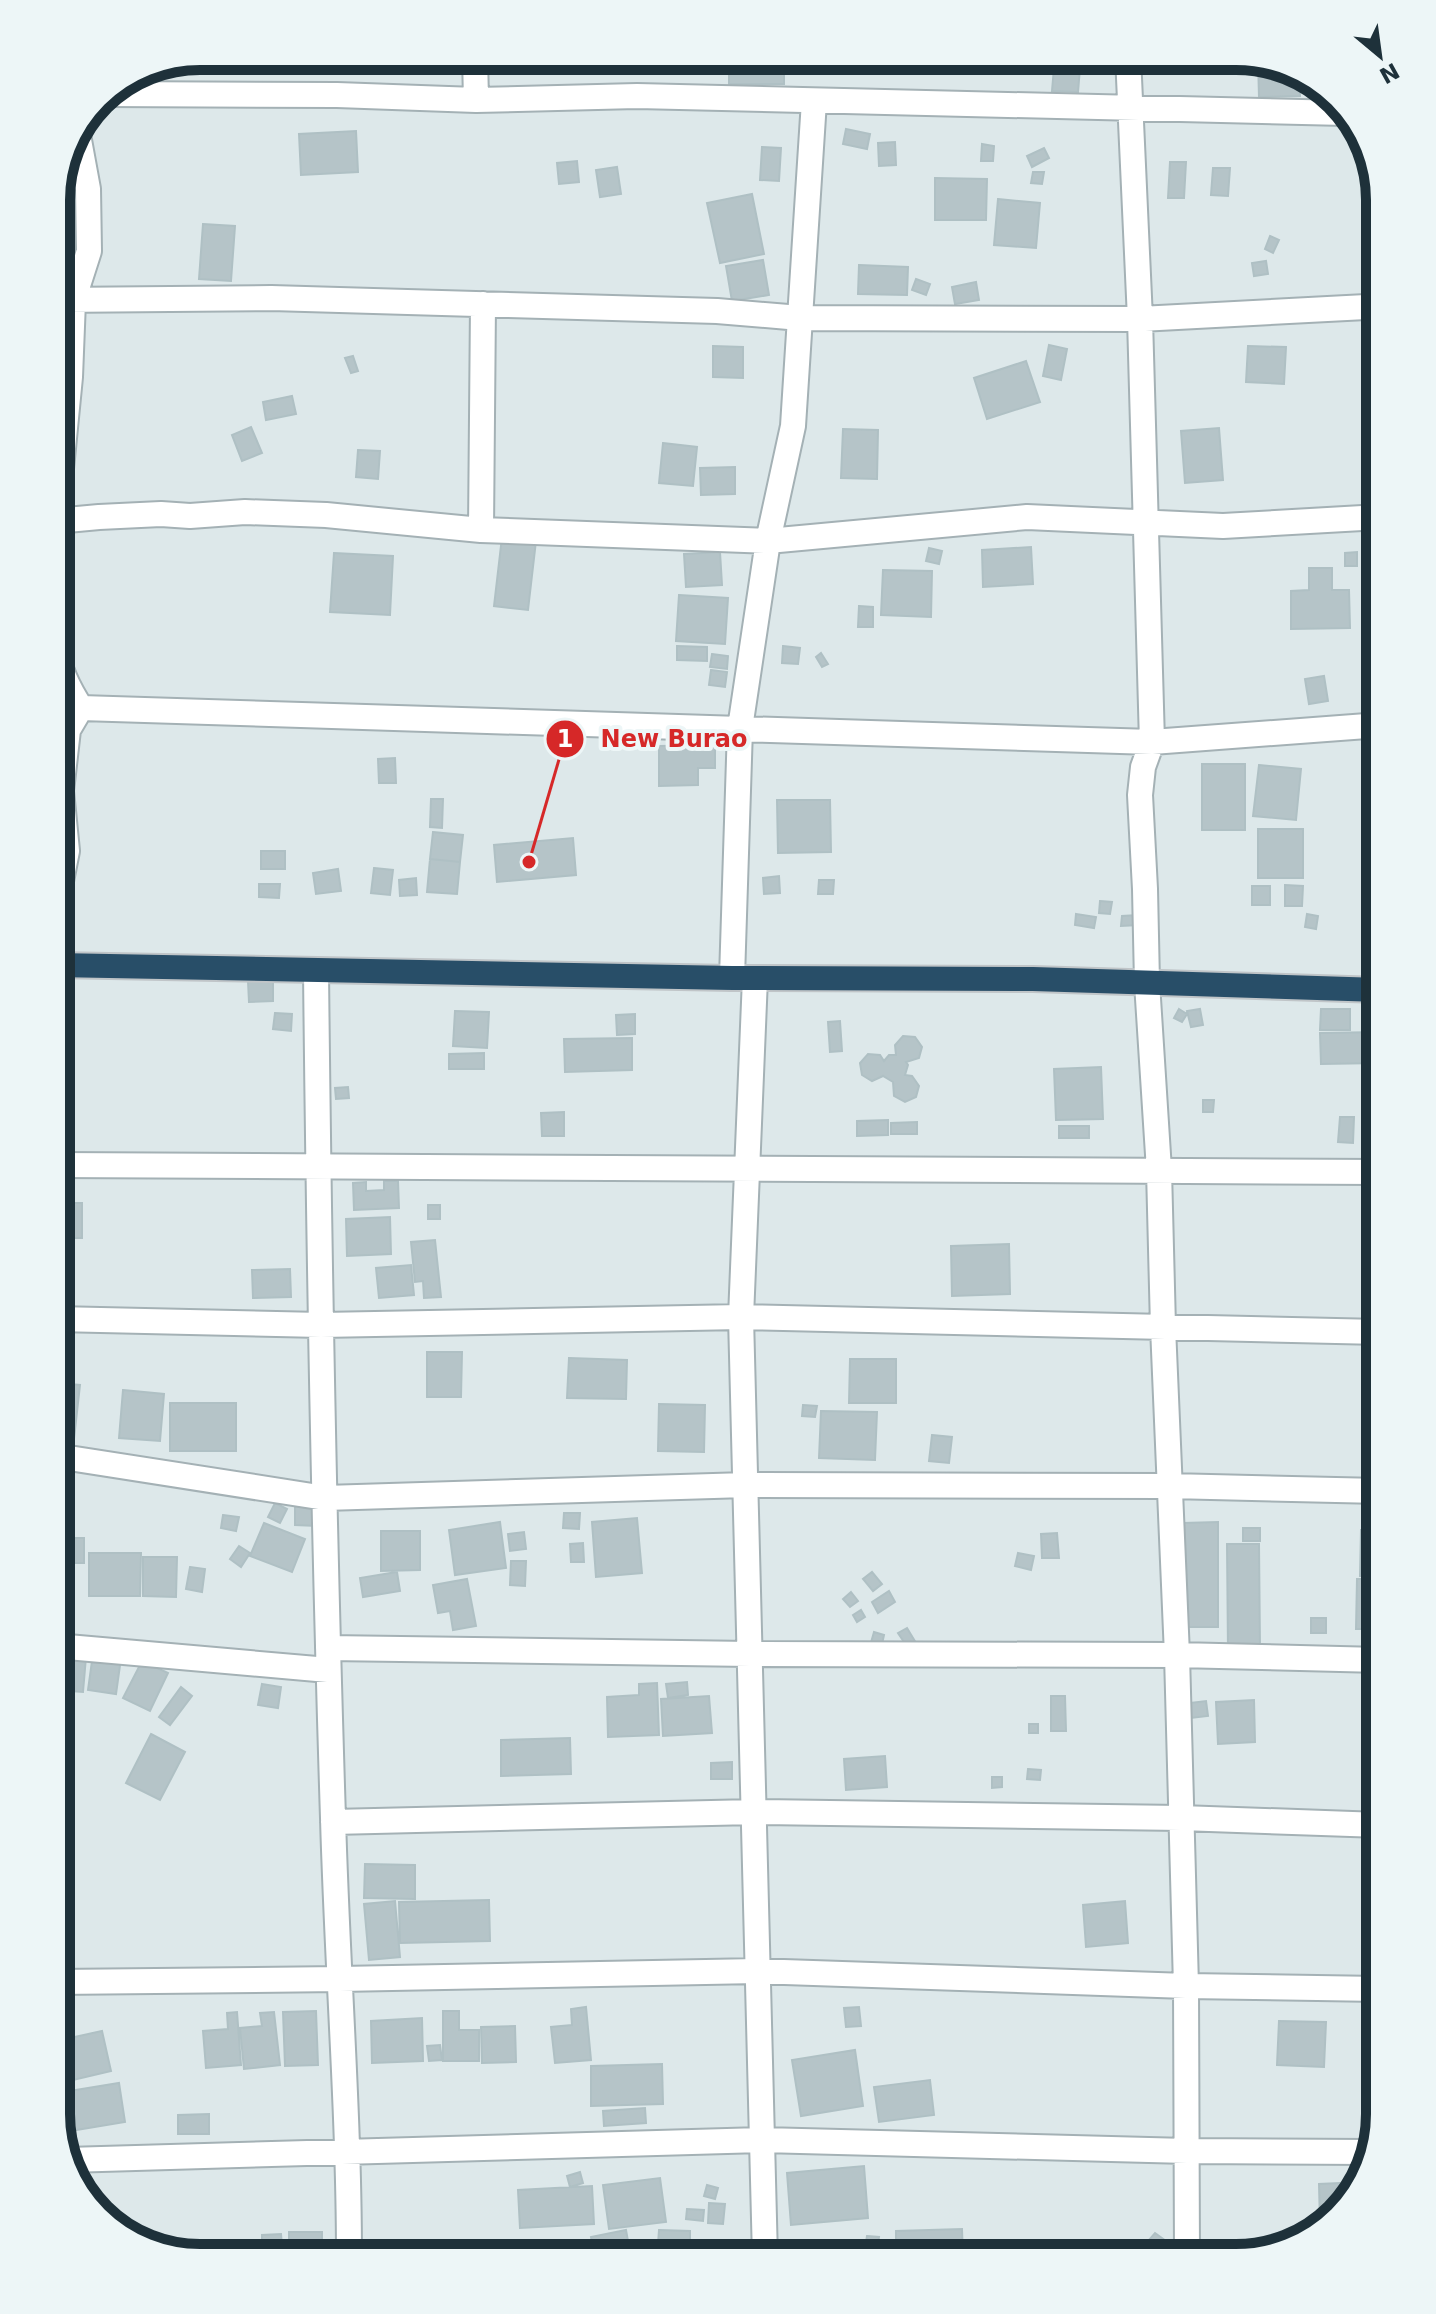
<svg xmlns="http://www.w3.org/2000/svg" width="1436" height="2314" font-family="'DejaVu Sans',sans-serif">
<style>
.building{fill:#b5c4c8;stroke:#afc0c4;stroke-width:2}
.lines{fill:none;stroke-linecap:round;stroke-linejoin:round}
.street-casing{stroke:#a4b1b5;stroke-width:28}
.highway-casing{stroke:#c0c5c8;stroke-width:28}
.street{stroke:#fff;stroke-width:24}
.highway{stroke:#284e68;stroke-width:24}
.rim{fill:none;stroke:#1e313a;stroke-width:10}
.leader{fill:none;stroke:#d62828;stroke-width:3}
.callout-dot{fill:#d62828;stroke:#edf6f7;stroke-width:3}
.mark-label{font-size:24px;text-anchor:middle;font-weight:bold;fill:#fff}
.callout-label{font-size:24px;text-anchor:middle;font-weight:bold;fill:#d62828;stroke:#edf6f7;stroke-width:8;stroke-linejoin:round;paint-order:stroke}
</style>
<rect width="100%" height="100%" fill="#dde8ea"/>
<path class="building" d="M729,56h55v28h-55z
M953,56h53l-2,11 -52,-8z
M1055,56h26l-3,36 -26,-1z
M1258,60l41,14 1,22 -41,1z
M846,129l24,5 -3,15 -24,-5z
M356,131l2,41 -57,3 -2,-41z
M895,142l1,23 -17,1 -1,-23z
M982,144l12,2 -1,15h-12z
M762,147l19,1 -2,33 -19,-1z
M1044,148l5,10 -17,9 -5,-11z
M577,161l2,21 -20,2 -2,-21z
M1170,162h16l-2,36h-16z
M617,167l4,27 -21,3 -4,-27z
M1213,168h17l-2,28 -17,-1z
M1033,172h11l-2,12 -11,-1z
M935,178l52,1 -1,41h-51z
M752,194l12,60 -44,9 -13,-60z
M998,199l42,4 -4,45 -42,-3z
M203,224l32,2 -4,55 -32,-2z
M1270,236l9,4 -6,13 -8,-4z
M763,260l6,35 -37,6 -6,-35z
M1266,261l2,13 -14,2 -2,-13z
M859,265l49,2 -1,28 -49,-1z
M57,269l14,1v12l-15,-1z
M916,279l14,5 -4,11 -14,-5z
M976,282l3,18 -24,4 -3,-17z
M1049,345l18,4 -6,31 -18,-4z
M713,346l30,1v31l-30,-1z
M1248,346l38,1 -2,37 -38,-2z
M353,356l5,15 -7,2 -6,-15z
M1026,361l14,41 -53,17 -13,-41z
M292,396l4,18 -30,6 -3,-18z
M251,427l11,26 -20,8 -10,-26z
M1219,428l4,52 -38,3 -4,-52z
M843,429l35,1 -1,49 -36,-1z
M663,443l34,4 -4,39 -34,-3z
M358,450l22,1 -2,28 -22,-2z
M735,467v27l-34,1 -1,-27z
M502,537l34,4 -8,69 -34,-4z
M1031,547l2,37 -50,3 -1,-37z
M929,548l13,3 -3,13 -13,-3z
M720,552l2,33 -36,2 -2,-33z
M1357,552v14h-12v-13z
M334,553l59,3 -3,59 -60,-3z
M1309,568h23v22h17l1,38 -59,1v-38l18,-1z
M883,570l49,1 -1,46 -50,-2z
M679,595l49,3 -3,46 -49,-3z
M859,606l14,1v20h-15z
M677,646l30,1v14l-30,-1z
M783,646l17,2 -2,16 -16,-1z
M821,653l7,11 -6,3 -6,-10z
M712,654l16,2 -1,13 -17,-2z
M711,670l16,2 -2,15 -16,-2z
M1324,676l4,25 -19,3 -4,-25z
M715,745v23h-17v17l-39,1v-40z
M395,758l1,25h-17l-1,-24z
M1202,764h43v66h-43z
M1259,765l42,4 -5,51 -43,-4z
M431,799h12l-1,29 -12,-1z
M777,800h53l1,52 -53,1z
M1258,829h45v49h-45z
M433,832l30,3 -3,27 -30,-3z
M573,838l3,37 -79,7 -3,-37z
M261,851h24v18h-24z
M430,859l30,3 -3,32 -30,-2z
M374,868l19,2 -3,25 -19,-2z
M338,869l3,22 -25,3 -3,-21z
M779,876l1,17 -16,1 -1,-16z
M416,878l1,17 -17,1 -1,-16z
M819,880h15l-1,14h-15z
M259,884h21l-1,14 -20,-1z
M1285,885l18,1 -1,20h-17z
M1252,886h18v19h-18z
M1100,901l12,1 -2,12 -11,-1z
M1076,914l20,3 -2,11 -19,-3z
M1307,914l11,2 -2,13 -11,-2z
M1138,915l1,10 -18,1 1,-10z
M248,981h25v20l-24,1z
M1179,1009l8,5 -5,8 -8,-4z
M1200,1009l3,16 -12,2 -4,-16z
M1321,1009h29v21h-30z
M455,1011l34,1 -2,36 -34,-2z
M275,1013l17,1 -1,17 -18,-2z
M635,1014v20l-18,1 -1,-20z
M840,1021l2,30 -12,1 -2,-30z
M1380,1032v31l-59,1 -1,-31z
M903,1036l12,1 7,10 -3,11 -13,4 2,3 -3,10 7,1 7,10 -3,11 -11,5 -11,-6 -1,-14 -10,-6 -11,5 -10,-6 -2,-12 8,-9 12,1 4,6 5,-6h7l-1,-10z
M632,1038v32l-67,2 -1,-33z
M484,1053v16h-35v-15z
M1101,1067l2,52 -47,1 -2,-51z
M56,1077l5,31 -5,1z
M348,1087l1,11 -13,1 -1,-11z
M1203,1100h11l-1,12h-10z
M564,1112v24h-22l-1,-23z
M1340,1117h14l-1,26 -15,-1z
M888,1120v15l-31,1v-15z
M917,1122v12h-26v-11z
M1059,1126h30v12h-30z
M384,1181h14l1,27 -45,2 -1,-27 13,-1v9l18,-1z
M56,1203h26v35h-26z
M428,1205h12v14h-12z
M390,1217l1,37 -44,2 -1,-37z
M435,1240l6,57 -17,1 -1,-17 -8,1 -4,-40z
M1009,1244l1,50 -58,2 -1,-50z
M411,1265l3,30 -35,3 -3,-30z
M290,1269l1,28 -38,1 -1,-28z
M427,1352h35l-1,45h-34z
M569,1358l58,2 -1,39 -59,-1z
M850,1359h46v44h-47z
M56,1383l24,2 -6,54 -18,-2z
M123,1390l41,4 -4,47 -41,-3z
M170,1403h66v48h-66z
M659,1404l46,1 -1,47 -46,-1z
M803,1405l14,1 -2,11 -13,-1z
M821,1411l56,1 -2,48 -56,-2z
M932,1435l20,2 -3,26 -20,-2z
M275,1503l12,6 -7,14 -12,-6z
M295,1506h23l-1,20 -22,-1z
M564,1513h16l-1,16 -16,-1z
M223,1515l16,2 -3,14 -15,-3z
M637,1518l5,55 -46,4 -4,-55z
M500,1522l6,46 -51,7 -6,-45z
M1218,1522v105h-35v-104z
M264,1523l41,16 -13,33 -42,-16z
M56,1525h10v50l-10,1z
M1243,1528h17v13h-17z
M1361,1530l19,1v45h-20z
M381,1531h39v39l-39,1z
M524,1532l2,17 -16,2 -2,-17z
M1057,1533l2,25h-17l-1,-24z
M71,1538h13v25h-13z
M583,1543l1,19h-13l-1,-18z
M1227,1544h32l1,106 -32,1z
M239,1546l11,7 -9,14 -11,-8z
M89,1553h52l-1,43h-51z
M1018,1553l16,3 -3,14 -16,-4z
M143,1557h34l-1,40 -33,-1z
M511,1561h15l-1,25 -15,-1z
M190,1567l15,2 -3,23 -16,-3z
M397,1572l3,19 -37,6 -3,-19z
M872,1572l10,12 -9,7 -10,-12z
M56,1578h10v21h-10z
M467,1579l9,47 -23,4 -3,-19 -12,2 -5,-28z
M1357,1579h23v50h-24z
M889,1591l6,11 -17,11 -6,-11z
M851,1592l7,9 -8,6 -7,-8z
M861,1610l4,7 -8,5 -4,-7z
M1311,1618h15v15h-15z
M907,1628l9,15 -8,5 -10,-15z
M874,1632l10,3 -3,14 -11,-3z
M93,1654l28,4 -5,36 -28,-4z
M56,1655l30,2 -3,35 -27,-2z
M142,1661l26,12 -18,38 -27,-13z
M687,1682l1,13 -20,3 -2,-14z
M657,1683l2,52 -51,2 -1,-40 32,-2v-11z
M262,1684l19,3 -3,21 -20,-3z
M181,1687l11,9 -22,29 -11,-8z
M709,1696l3,37 -49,3 -2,-37z
M1051,1696h14l1,35h-15z
M1254,1700l1,42 -37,2 -2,-42z
M1206,1701l2,15 -17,2 -2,-15z
M1029,1724h9v9h-9z
M151,1734l34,18 -25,48 -34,-17z
M570,1738l1,36 -70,2v-36z
M885,1756l2,31 -41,3 -2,-31z
M732,1762v17h-21v-16z
M1028,1769l13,1 -1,10 -13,-1z
M992,1777h10v10l-10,1z
M365,1864l50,1v34l-51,-1z
M489,1900l1,41 -90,2 -1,-41z
M395,1901l5,56 -31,3 -5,-56z
M1125,1901l3,42 -42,4 -3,-42z
M586,2007l5,53 -36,3 -4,-36 21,-2 -1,-16z
M859,2007l2,19 -15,1 -2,-19z
M316,2011l2,54 -33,1 -2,-54z
M443,2011h16v19h20v31h-36z
M237,2012l4,53 -35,3 -3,-37 25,-2 -1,-16z
M274,2012l6,53 -36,4 -4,-41 22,-2 -2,-13z
M422,2018l1,43 -51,2 -1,-42z
M1279,2021l47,1 -2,45 -47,-2z
M515,2026l1,36 -34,1 -1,-36z
M102,2031l9,40 -55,13v-43z
M440,2045l2,15 -13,1 -2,-15z
M855,2050l8,56 -62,10 -9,-56z
M662,2064l1,40 -72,2v-40z
M930,2080l4,35 -55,7 -5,-35z
M119,2083l6,39 -55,9 -7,-39z
M56,2094l6,21 -5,2 -1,-3z
M645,2108l1,15 -42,3 -1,-15z
M209,2114v20h-31v-19z
M864,2166l4,52 -77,7 -4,-52z
M580,2172l3,11 -13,4 -3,-11z
M660,2178l6,44 -57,7 -6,-44z
M1362,2182l-1,5 -41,37 -1,-40z
M707,2185l11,3 -3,11 -11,-3z
M592,2186l2,38 -74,4 -2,-38z
M709,2203l16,1 -2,20 -15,-1z
M687,2209l17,1 -1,11 -17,-2z
M962,2229l1,29h-48v-5h-19v-22z
M626,2230l5,28h-36l-4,-21z
M659,2230l31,1v27h-33z
M289,2232h33v26h-33z
M1155,2233l11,8 -6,9 -12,-9z
M281,2234l2,24h-36l-1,-12 16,-1v-10z
M867,2236l12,1 -2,13 -12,-2z"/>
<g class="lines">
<g class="street-casing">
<path id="street" d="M475,56l1,44
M1128,56l12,263 12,423 -9,25 -3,28 5,94 2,94 12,187 4,157 14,328 9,331 1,272
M104,94l233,1 139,5 161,-4 708,17
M56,300l215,-2 446,13 83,7 340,1 226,-12 14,1
M56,521l43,-4 62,-3 29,2 55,-4 81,3 155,15 287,11 259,-24 196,9 157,-9
M481,530l2,-226
M56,619l3,-130 11,-112 3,-76 16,-50 -1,-62 -9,-49
M81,708l1071,34 228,-17
M56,906l11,-55 -6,-60 7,-61 13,-22c-11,-17 -22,-38 -25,-59
M316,971c3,283 8,565 17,847 4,147 16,293 16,440
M732,978l8,-250 28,-187 25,-115 21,-325
M755,978l-14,339 24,941
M56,1165l1324,7
M56,1319l265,6 420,-8 639,15
M56,1456l269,42 421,-13 424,1 210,5
M56,1646l272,24
M328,1648l422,6 427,1 203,5
M333,1822l421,-10 427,6 199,7
M56,1982l284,-3 418,-8 428,15 194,3
M67,2160l695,-20 425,11 183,1"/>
</g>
<g class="highway-casing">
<path id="highway" d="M56,965l676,13 301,1 347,11"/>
</g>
<use href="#street" class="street"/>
<use href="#highway" class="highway"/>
</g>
<path d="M0 0H1436V2314H0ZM200 70H1236A130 130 0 0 1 1366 200V2114A130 130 0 0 1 1236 2244H200A130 130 0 0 1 70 2114V200A130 130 0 0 1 200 70Z" fill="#edf6f7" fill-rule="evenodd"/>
<path class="rim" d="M200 70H1236A130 130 0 0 1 1366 200V2114A130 130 0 0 1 1236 2244H200A130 130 0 0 1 70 2114V200A130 130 0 0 1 200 70Z"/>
<path class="leader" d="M529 862L565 739"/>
<g class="callout-dot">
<circle cx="529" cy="862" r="8"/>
<circle cx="565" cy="739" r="20"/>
</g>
<g class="mark-label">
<text x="565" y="747">1</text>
</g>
<g class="callout-label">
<text x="674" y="747">New Burao</text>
</g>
<g transform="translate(1380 56) rotate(151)" stroke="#edf6f7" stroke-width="6" paint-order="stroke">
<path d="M0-6L14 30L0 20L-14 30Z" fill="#1e313a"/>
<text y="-12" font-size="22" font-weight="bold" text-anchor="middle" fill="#1e313a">N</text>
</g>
</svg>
